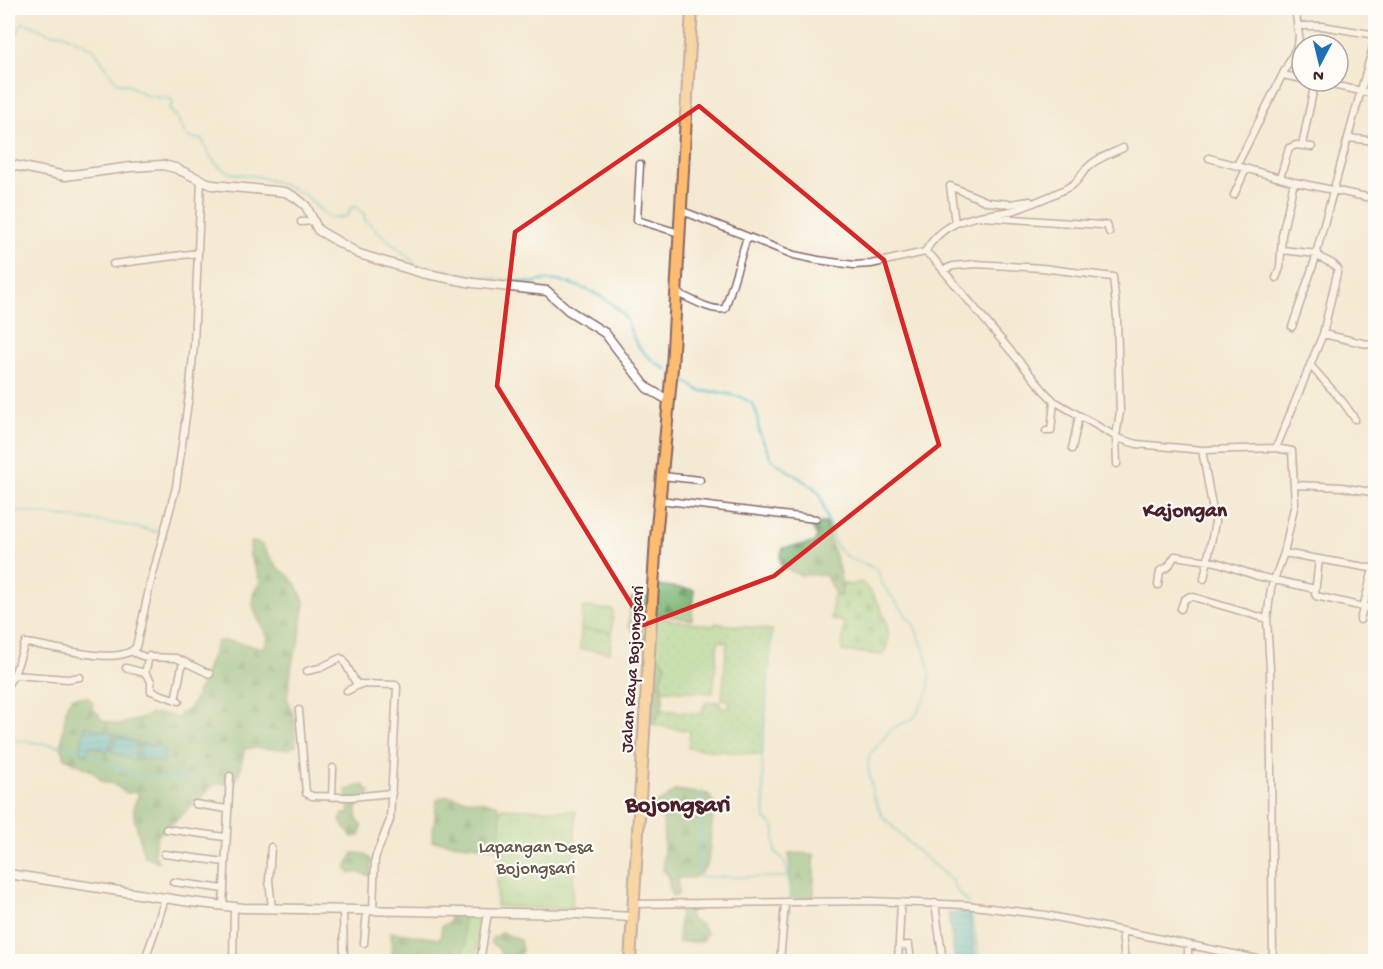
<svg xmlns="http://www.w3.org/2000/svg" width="1383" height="969" font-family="'Gochi Hand',sans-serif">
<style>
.grass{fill:url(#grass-dots);stroke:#707959;stroke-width:1.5}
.forest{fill:url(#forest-firs);stroke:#626a50;stroke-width:1.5}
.cemetery{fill:url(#cemetery-stones);stroke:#707959;stroke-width:1.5}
.park{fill:url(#park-crowns);stroke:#707959;stroke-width:1.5}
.garden{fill:#97d387;stroke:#707959;stroke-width:1.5}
.water{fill:url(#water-rules);stroke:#4c6d78;stroke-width:1.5}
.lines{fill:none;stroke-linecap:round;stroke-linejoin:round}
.stream{stroke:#4dbbc6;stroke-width:2}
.minor-casing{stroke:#866665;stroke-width:9}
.tertiary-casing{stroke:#866665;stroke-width:11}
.primary-casing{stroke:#866665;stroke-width:14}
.minor{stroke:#fff;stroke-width:6}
.tertiary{stroke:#fff;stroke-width:8}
.primary{stroke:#fdbc6f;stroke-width:10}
.marked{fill:none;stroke:#d62828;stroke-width:4.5;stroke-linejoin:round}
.labels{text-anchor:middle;stroke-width:4.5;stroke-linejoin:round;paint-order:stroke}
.street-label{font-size:18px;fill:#4a1f2b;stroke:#fdfcf7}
.park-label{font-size:18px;fill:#615547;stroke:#fdfcf7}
.quarter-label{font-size:21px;font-weight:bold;fill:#4a1f2b;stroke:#fdfcf7}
.district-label{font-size:24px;font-weight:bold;fill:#4a1f2b;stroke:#fdfcf7}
</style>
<defs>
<pattern id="grass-dots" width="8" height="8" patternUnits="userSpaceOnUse" patternTransform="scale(1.5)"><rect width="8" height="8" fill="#97d387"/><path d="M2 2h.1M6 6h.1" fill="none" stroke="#84b575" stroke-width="1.8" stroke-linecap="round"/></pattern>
<pattern id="forest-firs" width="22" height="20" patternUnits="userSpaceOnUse" patternTransform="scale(1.5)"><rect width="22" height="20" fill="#79b574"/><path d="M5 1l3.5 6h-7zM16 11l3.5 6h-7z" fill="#65935f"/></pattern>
<pattern id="cemetery-stones" width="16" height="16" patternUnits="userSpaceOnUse" patternTransform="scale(1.5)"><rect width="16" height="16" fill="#97d387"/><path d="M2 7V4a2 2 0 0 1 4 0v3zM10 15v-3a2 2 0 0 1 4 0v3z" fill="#84b575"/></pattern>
<pattern id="park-crowns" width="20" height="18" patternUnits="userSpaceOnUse" patternTransform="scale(1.5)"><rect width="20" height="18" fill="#97d387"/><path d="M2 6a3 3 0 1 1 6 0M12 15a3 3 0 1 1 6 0" fill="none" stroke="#84b575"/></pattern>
<pattern id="water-rules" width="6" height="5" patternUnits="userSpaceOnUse" patternTransform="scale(1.5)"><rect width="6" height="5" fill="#4dbbc6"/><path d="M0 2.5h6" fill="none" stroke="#4297a1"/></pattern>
</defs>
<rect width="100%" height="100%" fill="#fdfcf7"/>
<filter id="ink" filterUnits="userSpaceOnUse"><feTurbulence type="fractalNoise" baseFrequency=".0167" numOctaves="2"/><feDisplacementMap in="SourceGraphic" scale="12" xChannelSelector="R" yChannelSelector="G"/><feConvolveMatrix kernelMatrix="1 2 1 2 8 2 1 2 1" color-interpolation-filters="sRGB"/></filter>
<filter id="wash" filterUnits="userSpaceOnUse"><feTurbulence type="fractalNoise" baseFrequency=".008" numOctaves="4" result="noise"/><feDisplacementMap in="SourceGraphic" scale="24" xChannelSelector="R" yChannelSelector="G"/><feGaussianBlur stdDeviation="1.35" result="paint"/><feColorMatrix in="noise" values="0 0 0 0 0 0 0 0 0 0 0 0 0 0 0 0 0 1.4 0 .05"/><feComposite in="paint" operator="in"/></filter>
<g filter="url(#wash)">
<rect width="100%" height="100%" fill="#f4e9d2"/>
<path class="grass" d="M656,618l59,8v-3l57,7 -10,125 -74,-7 2,-17 -42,-7v-6l13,-8 41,4 1,-8h3v-4h14v5l9,1 1,-8 -8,-1 5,-57 -9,-1 -5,52 -60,-4z
M581,629l31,3 -2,20 -30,-3z
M457,915l25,1 -7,45 -20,1z"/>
<path class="forest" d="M826,523c4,25 18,48 15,73h-5l-11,-21h-25l-19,-8 -1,-10 3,-9 31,-5 3,-8 -8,-11z
M251,542l9,1 18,25 10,7 9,11 8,17 -6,39 -6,16 -6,40 7,21 2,27 -8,3 -43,-1 -6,25 -6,12 -15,-2 -8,4 -6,9 -47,40c-3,9 -4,19 2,26l-15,-6 -10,-39v-12l5,-11 -4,-2 -8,1 -14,-9 -10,-2 -9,-10 -29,-14 -4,-12 6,-42 6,-7h15l5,6 -1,6 6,4 4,7 18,5c10,-5 20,-4 30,-11h18l10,5 2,-6 8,-3 7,-11 22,-57c14,-4 32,5 47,6l4,-10c-9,-18 -25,-38 -8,-55 -3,-18 -14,-21 -9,-41z
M657,585l37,5 -2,30 -38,-6z
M636,596l5,2 7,-2 -2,53 -17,-23 1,-27z
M660,658l6,5c-1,6 -5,14 -5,18 3,17 5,27 -7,41l-6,-4 3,-59z
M363,785l7,7 -13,16v12l5,6 -2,10 -8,1 -12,-16 3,-7h7l-4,-24z
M675,790l33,4 6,10 -6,59 -7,10 -8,5h-15v17l-5,2 -4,-9v-12l-6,-5 1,-26 -1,-26 -14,-6 1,-7 16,-8z
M447,796l50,8 6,16 -4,28 -67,-7 5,-42z
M353,853l12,1 6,6v16l-13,-3h-9l-3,-6z
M789,853l25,1v44h-23z
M684,908l5,3 2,9c8,2 12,5 16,13l-5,9h-24l2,-33z
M450,914h13v22l3,7 -5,14 5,1 1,3h-75l-1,-29 49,7 2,-13 7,-3z
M501,932l19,8 2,11 -5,7 -7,2 -8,-5 -3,-6 -9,-6 2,-5 6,-2z"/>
<path class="cemetery" d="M861,582c14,12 30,40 27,59 0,5 -3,9 -4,14l-42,-4 2,-29 -13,-2 2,-24h8l2,-13 7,2z"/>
<path class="park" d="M501,808l75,3 -4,99 -76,-4z"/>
<path class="garden" d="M583,607l30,3 -1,22 -31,-3z"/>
<path class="water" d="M85,726l29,8 -6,18 -18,-7 -3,10 -7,-4z
M117,735l21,9 -4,17 -23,-10z
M141,743l23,5v14l-25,-3z
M969,911l7,50h-21l-7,-47z"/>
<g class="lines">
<path class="stream" d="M8,39l6,1 9,-18 26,11 14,1 31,15 22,33 10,2 22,12 23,3 2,3 -4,7 7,7 11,21 16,3c4,16 17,32 33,34 6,1 13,1 19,2 12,2 24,7 35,12 5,3 12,5 16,8 14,12 22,29 42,19l2,-6 6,-3 8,8 1,6 53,46 53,10 62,7c23,-10 69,10 86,27 8,6 11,20 15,29 7,14 21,24 34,31
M676,375l24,16 18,1 23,5 12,7 4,10 2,18 13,28 41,27 7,7 13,45 4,9 10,9 30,12 5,15 32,41 10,24 6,22 -1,20 -15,27 -23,11 -22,27 -1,12 5,27 9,21 33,33 36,31 9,15 8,8
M8,511l21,1 96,13 32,7
M772,633l-10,126 3,60 7,6 3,5v22c2,2 5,3 7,6 14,21 4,79 2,104
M8,739l74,10
M87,751l26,15 21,9 57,4
M702,790l-4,87h90
M970,908l10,54"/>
</g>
</g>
<g filter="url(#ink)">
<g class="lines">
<g class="minor-casing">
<path id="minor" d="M1297,26h25l54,9
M1283,75l19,4
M1312,81l64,13
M1348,138l28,3
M1302,145l13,-63
M1209,158l85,24 82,17
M640,164l-3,56 42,13
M1237,165l61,-121 1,-8 -4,-28
M1280,178l9,-30 7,-3 16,2
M1234,195l12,-26
M680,210l114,45 24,5 36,5 17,-1 54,-12 8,6 112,134 9,9 66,38 17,5 65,6 74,-2 16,3 3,52 -11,50 92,16
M983,217l118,8h6l2,7
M301,222l11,-1
M955,223l-5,-37 38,16 22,2 20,-3
M1282,250l35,4 -25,73
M925,252c16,-29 43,-35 73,-39 8,-1 16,-2 23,-5 14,-6 39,-15 51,-23 7,-4 9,-12 15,-17 9,-10 24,-14 36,-20
M113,264l85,-11
M943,270l10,-4 23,-2 66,4 71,9 4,41 3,94 -4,24 1,28
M1276,278l4,-10 2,-33 12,-53
M677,293c14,6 33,18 48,16l22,-72
M1323,334l53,12
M1310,365l33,37 12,17
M1046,431h5l3,-30
M1276,448l47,-114 15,-65 -5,-5 -14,-7 -2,-7 59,-214
M1072,449l7,-33
M1202,450l13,72 -11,57
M662,476l38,4
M1296,485l46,2 34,6
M659,500l157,19
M1319,559l-4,35 1,2 60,14
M1158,585l2,-14 8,-4 7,-11 41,6 41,14 58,13
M1181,609l3,-9 6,-4 77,23
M1360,620l13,-51
M132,652l13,5 31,1 34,16
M126,668l19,5 6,8v10l28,10
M307,671l13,-3 20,-10 3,1 14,26
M145,673l4,-17
M14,675l54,4 12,-2
M8,684l6,-9 11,-32c26,2 93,25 111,4l14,-62 26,-98 13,-92 5,-50 7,-165
M347,691l13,-7 36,1 1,2 -7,133 -15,38 -2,52
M175,700l8,-39
M299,710l7,83 6,3 39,1 41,-4
M332,797l1,-29
M195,804l32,5
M166,829l59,8
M271,847l-2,33 3,29
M164,854l61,8
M173,882l51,7
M935,903l8,59
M633,904l238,-3 95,4 80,10 226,47
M223,906l7,-130
M343,911l1,51
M1122,932l3,30
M364,943l3,-32
M1188,945v17
M899,946l10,-1 2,17
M144,962l12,-34 9,-30
M233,962l1,-55
M480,962l8,-50
M780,962l5,-59
M898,962l3,-60
M1273,962l-3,-293 -3,-50 4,-31 13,-35"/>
</g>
<g class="tertiary-casing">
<path id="tertiary" d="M8,164l57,12 66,-9 32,-2 12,3 37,17 73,7 10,5 11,9 12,24 41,24 63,19 51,10 74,8 21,19 37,23 42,55 21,12
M8,874l183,28 52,6 334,6 55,3"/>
</g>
<g class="primary-casing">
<path id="primary" d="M630,962l26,-424 16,-170 20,-360"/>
</g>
<use href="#minor" class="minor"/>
<use href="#tertiary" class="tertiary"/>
<use href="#primary" class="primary"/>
</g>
</g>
<path d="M0 0H1383V969H0ZM699,106l185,154 55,185 -165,131 -130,49 -147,-239 18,-154z" fill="#f4e9d2" fill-opacity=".55" fill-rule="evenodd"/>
<path class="marked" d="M699,106l185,154 55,185 -165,131 -130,49 -147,-239 18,-154z"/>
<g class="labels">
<g class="street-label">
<text transform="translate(631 669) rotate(-86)" y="6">Jalan Raya Bojongsari</text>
</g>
<g class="park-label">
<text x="536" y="852">Lapangan Desa<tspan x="536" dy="21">Bojongsari</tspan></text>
</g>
<g class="quarter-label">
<text x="1185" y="516">Kajongan</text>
</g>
<g class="district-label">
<text x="678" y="811">Bojongsari</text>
</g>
</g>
<rect width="1383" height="969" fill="none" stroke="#fdfcf7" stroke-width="30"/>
<g transform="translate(1320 63) rotate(187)"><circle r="28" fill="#fdfcf7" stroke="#b5a4a5" stroke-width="1.5"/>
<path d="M0-4.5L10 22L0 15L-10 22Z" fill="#1f6fb2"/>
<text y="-9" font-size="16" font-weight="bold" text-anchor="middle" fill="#4a1f2b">N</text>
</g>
</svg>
